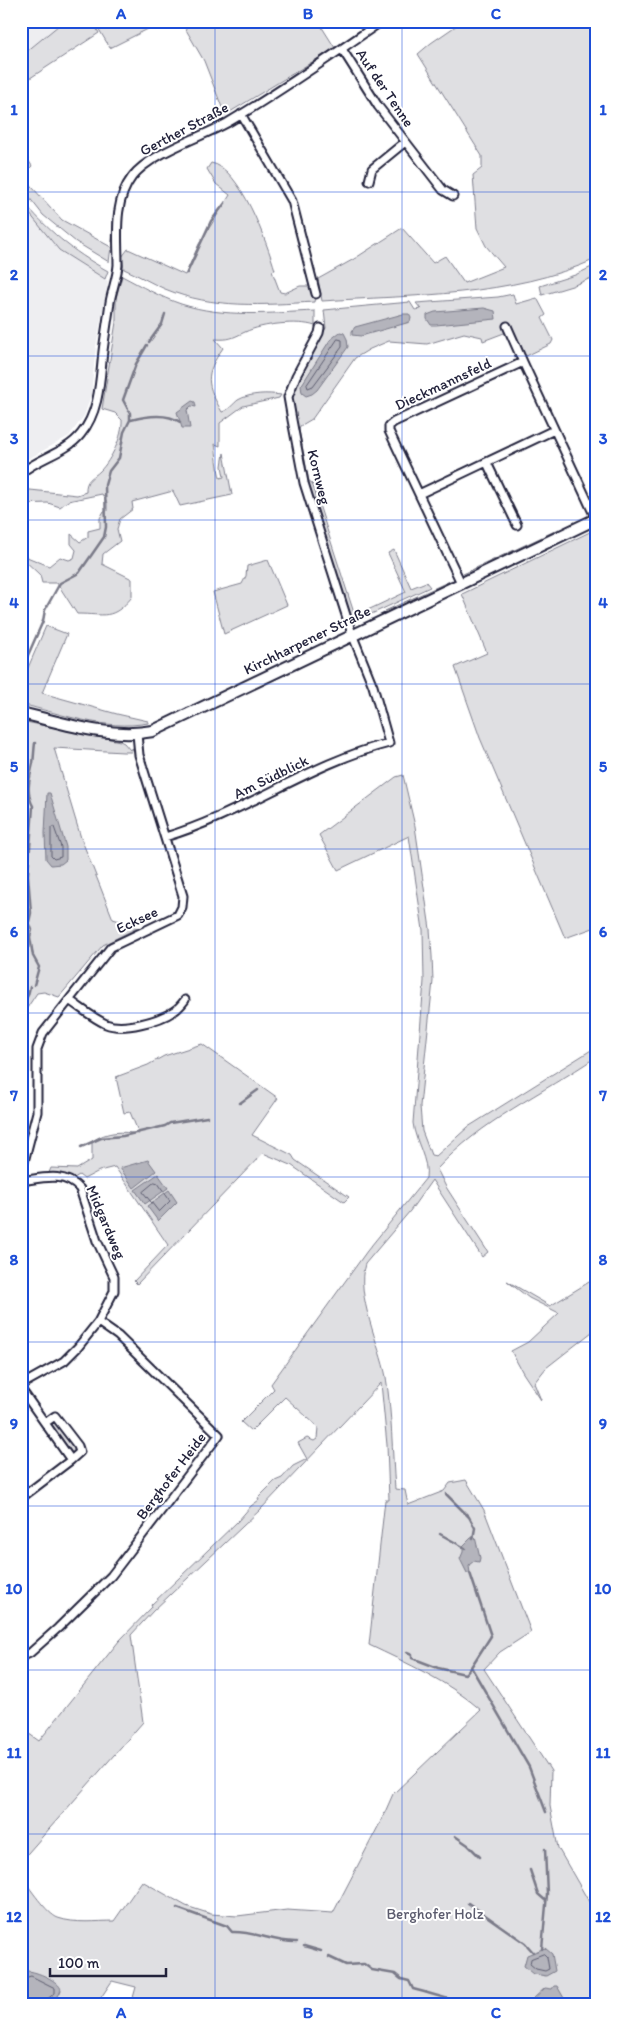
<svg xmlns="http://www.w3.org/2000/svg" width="617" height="2026" font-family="Itim,sans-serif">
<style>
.built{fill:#eeeef1}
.green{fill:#dfdfe2;stroke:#80808e}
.water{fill:#b4b4bc;stroke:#7a7a88}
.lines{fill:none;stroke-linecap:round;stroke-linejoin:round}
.shore{stroke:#5c5c6f;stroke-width:1}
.stream{stroke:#7a7a88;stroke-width:2.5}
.street-casing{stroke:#22223b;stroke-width:11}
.secondary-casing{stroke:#22223b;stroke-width:14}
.street{stroke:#fff;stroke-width:7}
.secondary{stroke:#fff;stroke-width:10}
.grid{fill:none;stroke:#1d4ed8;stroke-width:1;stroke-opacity:0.55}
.labels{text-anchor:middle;stroke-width:4;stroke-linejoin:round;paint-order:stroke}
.street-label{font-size:15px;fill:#22223b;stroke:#fff}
.park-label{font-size:15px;fill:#5b5b6d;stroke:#fff}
.neatline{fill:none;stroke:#1d4ed8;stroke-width:2}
.grid-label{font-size:16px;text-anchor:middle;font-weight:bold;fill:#1d4ed8}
</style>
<rect width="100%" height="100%" fill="#fff"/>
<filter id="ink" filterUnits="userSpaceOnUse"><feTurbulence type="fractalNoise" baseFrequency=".02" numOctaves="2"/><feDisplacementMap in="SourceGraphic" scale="10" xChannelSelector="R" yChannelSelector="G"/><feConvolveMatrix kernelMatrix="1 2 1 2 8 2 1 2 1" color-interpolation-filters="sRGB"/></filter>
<g filter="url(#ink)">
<path class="built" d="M21,21h43v1l-43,33z
M21,203l40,48 47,30 -12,66 -5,48 -7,21 -15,20 -48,27z"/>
<path class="green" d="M64,21h28l7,12 -78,51v-28z
M94,21h70l-54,27z
M181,21h137l17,27 -110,67 -21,-54z
M463,21h133v12l-2,1 2,3v222c-86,38 -183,36 -274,42l-4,-22 36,-20 48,-31 31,35 12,-7 19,27 40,-16 -18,-21 -9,-18 -4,-53 9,-7v-12l-64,-102 13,-11z
M21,149l11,17 -10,10 40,44 49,27 -2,15 -33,-20 -33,-27 -22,-28z
M211,163c29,4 56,80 64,107l-3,1 8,21 5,1 15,-7h11l4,10 -1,6c-50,3 -101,7 -149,-13 -14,-6 -27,-14 -41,-20l-2,-12 6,-8 57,26 14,-31 31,-49 -14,-11 -9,-15z
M131,170l1,1 -7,10 -8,19 -5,42c1,-26 2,-51 19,-72z
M21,199c28,32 49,51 87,72l-3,8 -46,-29 -38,-47z
M596,265v11l-24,10 -30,9 -2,-9 35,-11z
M122,276c19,10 38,21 59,28 43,14 89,9 134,7v15c-17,-6 -53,-2 -70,6 -13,6 -15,8 -30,7l8,9c-19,27 -17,36 -1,64 7,-2 11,-8 16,-12 12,-7 30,-7 43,-5l-2,3 -36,8 -23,17v23l-5,-2c2,11 2,22 5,34l4,-1 -2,-11 2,-13 8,42 -52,11 -7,-15 -41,11 1,7 -13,10 -3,10 3,12 -17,13 -1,10 30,15v18c-20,24 -27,17 -55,17l-20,-31h-15l-2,-8 -19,-18v-7l6,7 22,9 11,-9 9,3 5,-2 2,-8 -5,-6v-10l9,8 8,-5v-6l12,-3v-10l4,-7h3v-8l-5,-9 -34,7 -8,6 -12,-4 -27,1v-15l56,6 9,-3c-1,-13 7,-14 14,-21 11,-11 23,-35 22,-51l-7,-7 -13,-4 14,-87v-24z
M513,294l3,10 21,-6 9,17 -4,3 11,22 -2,4 -27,13 -12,-27 -29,11 -1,-4 -18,-4 -37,11 -38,-3 -19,8 -15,9 -43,61 -12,7 -1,4 10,51 3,2 43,133 51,-24 -18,-39 6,-3 17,38 15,-6 4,5 -76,35 -4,-1 -43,-139 -15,-83 10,-29 24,-42 -2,-18 86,-8 5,8 6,-1 -5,-6 82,-6z
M559,529l-18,11 -77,37 -1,-3z
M596,529v398l-31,11 -85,-200 -25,-71 32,-14 -25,-59z
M268,560l19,45 -63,29 -11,-42 29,-8 4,-8 1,-10z
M452,580l1,2 -48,23 -20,6z
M46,626l21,8 -25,59 75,21 31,7v2c-43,8 -86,-9 -127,-19v-20z
M21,721l99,20 4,2 6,7 3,-2 -2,4h-8l-69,-4 27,90 32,81 17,5 7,4 -34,17 -44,52 -15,-5 -7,1 -10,15 -6,-4z
M403,775l12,51 15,103 2,27 1,25 -13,125 2,25 9,24 5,1 32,-29 128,-80v10c-54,37 -114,63 -159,112l9,18 42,65 -6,5 -50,-77 -22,31 -45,53c-10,30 15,82 21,113 6,37 6,74 9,112l10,1 3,15 36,-14 6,-8 16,-3 18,30 47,122 -31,20 -16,17 67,102 -1,35 8,42 38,66v91h-465l5,-18 -24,-6 -16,24h-17l-23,-9 -4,9h-31v-129c8,11 26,38 37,42 17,6 39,3 56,3l28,-40 44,25 25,8 26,2 50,-6 46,3 49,-94 11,-25 88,-84c-32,-28 -74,-47 -112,-65l16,-145h4l-2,-55 -6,-62 -121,127 -107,101 -22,24 12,87 -122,139v-133l18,13 80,-100 33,-34 -1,-2 87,-84 13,-15 8,-6 -1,-2 17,-17 7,-3 11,-12 14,-7 -9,-16 9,-5 7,3 3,-2 1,-12 -33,-30 -34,34 -10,-9 33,-33 -3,-5 96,-133 59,-73c3,-18 -11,-36 -13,-55l11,-142 -1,-51 -14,-94 -71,34 -19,-35 77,-58z
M202,1044l76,54 -26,37 40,20 3,5 54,37 -5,5 -53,-37 -28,-12 -126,131 -3,-3 34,-36 -53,-78 -16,4 -15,8 -5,-4 -8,5 -8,-6 -15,1 3,-7 26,1 15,-9v-19c16,-10 29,-10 47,-7l-9,-22 -6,1 -8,-36 32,-12 16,-9z
M594,1279l2,3v51l-4,-1 -46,36 -12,15 7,17 -18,-27 -12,-22 17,-9 31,-29 -30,-15 -22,-17 43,25z
M51,1422h4l22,28 -1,3 -6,1 -20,-30z"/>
<path class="water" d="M484,308l11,3 1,8 -60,6h-5l-4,-6v-4l8,-3z
M403,314h6l2,4 -1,4 -49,14 -9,-1v-4l3,-4z
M340,332l4,1 3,6 1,8 -31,43 -5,4 -6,2 -4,-3 -1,-7 29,-46z
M192,401l3,1 1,5 -5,-1 -4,4 3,18h-8l-5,-16z
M47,793h3l16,54v13l-5,4 -10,1 -5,-6 -1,-26z
M148,1160l8,11 -22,17 -14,-20z
M158,1174l10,14 -23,16 -10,-14z
M169,1190l8,12 -19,19 -11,-15z
M475,1537l5,21 -1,4 -5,-1 -5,4 1,9 -3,-1 -7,-14 3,-7v-6l8,-8z
M545,1948l7,6 3,17 -9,5 -12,-2 -10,-8 3,-11z
M27,1971c9,0 33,10 34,19 -6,18 -24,15 -40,15v-29z
M554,1986h3l11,19h-35l1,-7 11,-10 7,1z"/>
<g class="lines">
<path class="shore" d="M338,339l4,1v7l-29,39 -5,2 -1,-3z
M54,827l7,20v10l-7,2 -3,-3v-28z
M155,1182l3,1 12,18 -11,11 -16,-20z
M544,1954l3,3 2,12 -4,2 -9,-2 -6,-5 1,-5z
M21,1979l10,-3 24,12v5l-9,7 -1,5"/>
<path class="stream" d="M187,273l24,-52 14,-18
M149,342l13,-18 3,-10
M131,420c15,-4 36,-7 49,2
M21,671l22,-50 2,-11 15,-27 19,-10 25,-36 2,-10 -1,-42 4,-14 10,-13 5,-26 6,-12v-7l-7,-13 13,-36 11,-19
M34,985l5,-18 -6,-11 -3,-19 2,-7 -3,-8 2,-9 -3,-38 5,-69c-8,-15 -3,-28 0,-43 1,-6 1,-13 2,-20
M21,1009l7,-14 2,-8
M240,1103l18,-13
M81,1147l20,-9 22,-2 42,-10 5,-3 37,-6
M446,1494l23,23 6,11 -2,11
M440,1534l25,14
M470,1573l21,63 -20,31 58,100 17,45
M407,1652l5,2v4l26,10 27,6 6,-7
M455,1836l13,9 12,12
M530,1870l8,24 8,7
M468,1903l57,40 8,9
M177,1908l50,18 5,6c23,-1 43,11 65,10
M304,1946l17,5
M542,1949l5,-55 -2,-45
M329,1957l17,8 18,-1 8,6 23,4 6,5 8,2 4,8c19,5 38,11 58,16"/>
<g class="street-casing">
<path id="street" d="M342,49l36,57 65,84 10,6
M241,114l51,87 24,93
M369,181l3,-12 33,-27
M507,326l16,36
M487,463l30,62
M21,473c19,-16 45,-20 60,-39 19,-23 19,-55 22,-83 2,-16 5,-33 7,-49 2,-12 7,-24 8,-37 0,-29 -5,-63 14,-88 18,-24 68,-39 95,-54 53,-31 104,-67 155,-102
M419,494l135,-64
M461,583l-72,-152v-5l5,-4 129,-60 73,157
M165,837c78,-23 145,-74 224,-94l-16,-57 -21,-52 -48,-151 -12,-63 -4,-23 8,-21 23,-43 1,-5
M69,1000c12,8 24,18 37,24 17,7 53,-3 68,-13 5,-3 8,-7 11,-11
M21,1173l16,-61v-63l6,-16 68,-86 67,-32 4,-8 1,-11 -44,-141 -2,-21
M21,1181c22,-3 43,-10 59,8l17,52 17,36v14l-16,31 -20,25 -14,14 -43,24
M21,1389l50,71 -50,38
M45,1423l10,-7 23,30 2,6 -9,8
M21,1657l9,-4 28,-25 53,-52 108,-141 -101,-99 -20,-14"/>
</g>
<g class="secondary-casing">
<path id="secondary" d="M21,713c42,10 88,26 132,18l443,-212"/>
</g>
<use href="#street" class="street"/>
<use href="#secondary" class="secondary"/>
</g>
</g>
<path class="grid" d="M215,21v1984M402,21v1984M21,192h575M21,356h575M21,520h575M21,684h575M21,849h575M21,1013h575M21,1177h575M21,1342h575M21,1506h575M21,1670h575M21,1834h575"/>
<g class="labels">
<g class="street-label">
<text transform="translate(385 88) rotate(56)" y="5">Auf der Tenne</text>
<text transform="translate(184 129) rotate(-28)" y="5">Gerther Straße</text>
<text transform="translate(443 384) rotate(-25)" y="5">Dieckmannsfeld</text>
<text transform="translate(319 477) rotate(76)" y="5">Kornweg</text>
<text transform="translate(307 640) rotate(-26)" y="5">Kirchharpener Straße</text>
<text transform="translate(271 777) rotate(-26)" y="5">Am Südblick</text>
<text transform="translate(137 920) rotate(-25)" y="5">Ecksee</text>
<text transform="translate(106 1222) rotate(67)" y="5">Midgardweg</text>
<text transform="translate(171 1476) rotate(-53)" y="5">Berghofer Heide</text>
</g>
<g class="park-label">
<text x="435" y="1919">Berghofer Holz</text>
</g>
</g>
<rect width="617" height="2026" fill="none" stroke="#fff" stroke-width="55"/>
<path d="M50 1968v8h116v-8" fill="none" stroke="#22223b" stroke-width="2.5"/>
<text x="58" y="1968" font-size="15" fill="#22223b" stroke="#ffffff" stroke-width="4" paint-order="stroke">100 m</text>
<rect x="28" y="28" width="562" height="1970" class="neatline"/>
<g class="grid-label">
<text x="121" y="19">A</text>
<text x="308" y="19">B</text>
<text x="496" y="19">C</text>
<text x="14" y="115">1</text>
<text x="603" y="115">1</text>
<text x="14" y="280">2</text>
<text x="603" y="280">2</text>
<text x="14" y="444">3</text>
<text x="603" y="444">3</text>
<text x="14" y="608">4</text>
<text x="603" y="608">4</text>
<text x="14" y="772">5</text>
<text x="603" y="772">5</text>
<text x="14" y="937">6</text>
<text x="603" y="937">6</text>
<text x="14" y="1101">7</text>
<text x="603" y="1101">7</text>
<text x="14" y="1265">8</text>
<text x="603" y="1265">8</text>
<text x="14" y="1429">9</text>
<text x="603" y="1429">9</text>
<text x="14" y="1594">10</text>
<text x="603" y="1594">10</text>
<text x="14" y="1758">11</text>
<text x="603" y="1758">11</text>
<text x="14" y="1922">12</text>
<text x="603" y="1922">12</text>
<text x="121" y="2018">A</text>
<text x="308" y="2018">B</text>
<text x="496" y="2018">C</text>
</g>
</svg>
